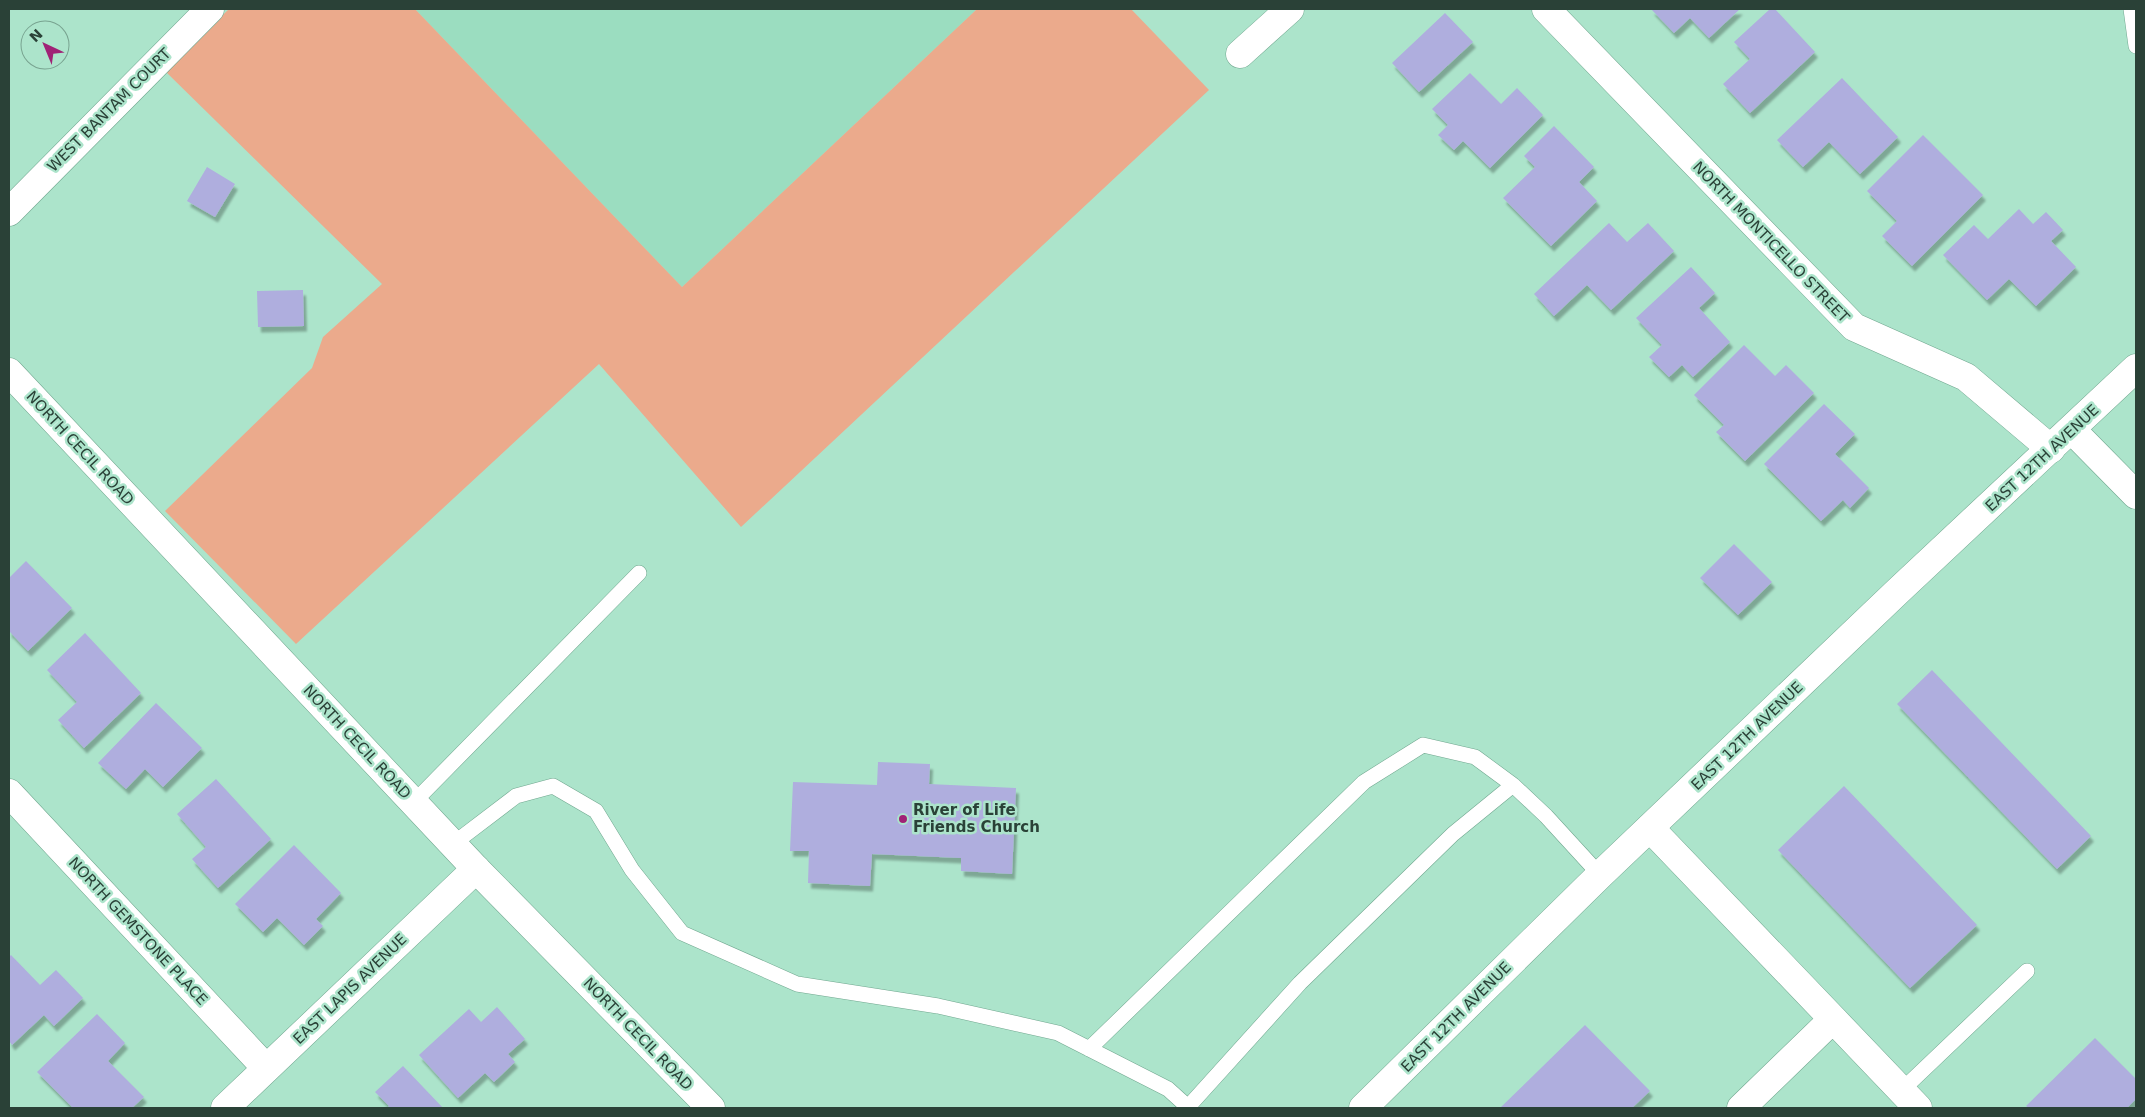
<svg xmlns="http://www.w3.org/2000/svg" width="2145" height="1117" font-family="'DejaVu Sans',sans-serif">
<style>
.built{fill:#9bddc0}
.green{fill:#ebaa8c}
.building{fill:#afaede;filter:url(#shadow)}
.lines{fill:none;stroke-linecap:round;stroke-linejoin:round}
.service-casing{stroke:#70a78f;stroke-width:16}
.minor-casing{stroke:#70a78f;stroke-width:29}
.tertiary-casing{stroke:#70a78f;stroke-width:29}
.service{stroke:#fff;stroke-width:15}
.minor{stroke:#fff;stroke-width:28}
.tertiary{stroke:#fff;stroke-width:28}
.poi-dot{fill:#a02276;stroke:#ace4cb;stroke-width:2}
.labels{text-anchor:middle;stroke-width:5;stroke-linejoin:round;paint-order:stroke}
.street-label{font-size:15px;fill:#2a4137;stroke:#ace4cb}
.poi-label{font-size:15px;font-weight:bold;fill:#2a4137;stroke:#ace4cb;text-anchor:start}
</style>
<defs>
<filter id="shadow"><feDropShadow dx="3" dy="5.5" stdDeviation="1" flood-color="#0004"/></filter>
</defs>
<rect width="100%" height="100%" fill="#ace4cb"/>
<path class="built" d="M415,9h562l-295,278z"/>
<path class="green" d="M229,9h186l267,278 295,-278h154l78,81 -468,437 -142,-163 -303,280 -131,-133 147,-143 11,-31 59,-53 -217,-213z"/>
<path class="building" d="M1651,9h89l-31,29 -19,-20 -16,15z
M1770,9h5l40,43 -65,61 -27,-29 27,-25 -16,-17z
M1445,13l28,29 -54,50 -27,-29z
M1470,73l31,31 16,-16 26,27 -53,53 -27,-27 -9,9 -16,-15 10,-10 -16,-16z
M1842,78l56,59 -38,37 -31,-32 -26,25 -26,-27z
M1554,126l40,41 -15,15 18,19 -46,45 -48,-48 32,-31 -11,-11z
M1923,135l60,60 -71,71 -30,-30 15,-15 -30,-30z
M207,167l28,17 -20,33 -28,-16z
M2019,209l14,15 13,-12 17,18 -12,11 25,26 -40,39 -27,-27 -22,21 -44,-45 31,-30 14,14z
M1609,223l18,19 21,-19 26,28 -63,59 -24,-25 -33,31 -20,-22z
M1691,267l24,26 -16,15 31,34 -37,35 -11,-12 -13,12 -20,-20 13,-12 -26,-27z
M303,290l1,36 -46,1 -1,-36z
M1744,345l31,31 11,-11 28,28 -69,68 -29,-29 8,-7 -30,-30z
M1824,404l31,30 -20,20 34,34 -19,20 -7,-8 -22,21 -57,-57z
M1734,544l38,38 -34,33 -38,-37z
M26,561l46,47 -44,43 -18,-19 -1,2v-56z
M85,633l56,60 -57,55 -26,-28 19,-18 -30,-32z
M1932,670l159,166 -34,33 -160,-165z
M156,703l46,45 -39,39 -18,-18 -19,20 -28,-26z
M878,762l52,2 -1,20 87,4 -4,86 -51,-3v-13l-89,-4 -2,32 -62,-3 1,-32h-19l3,-69 84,3z
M216,779l55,60 -53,49 -26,-29 14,-12 -29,-33z
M1844,786l133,139 -67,63 -132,-138z
M294,845l47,48 -25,26 7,7 -19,19 -27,-27 -14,14 -28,-28z
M11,955l29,30 16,-15 27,28 -29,28 -10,-11 -32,30 -3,-4v-84z
M497,1007l28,32 -17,15 7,8 -21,20 -9,-9 -27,25 -39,-43 50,-46 12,13z
M97,1014l28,29 -17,18 36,36 -12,11h-59l-36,-36z
M1585,1025l65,66 -18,17h-132z
M2095,1038l41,41v20l-9,9h-98l-3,-2z
M403,1066l40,42h-56l2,-2 -14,-14z"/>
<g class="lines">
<g class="service-casing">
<path id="service" d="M2131,9l5,37
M414,802l225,-229
M453,844l63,-48 37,-10 43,25 36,59 50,63 115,51 141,22 120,27 110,56 21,19
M1089,1049l275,-267 59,-37 52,12 38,28
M1901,1091l126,-120
M1188,1107l112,-124 153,-149 60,-49 33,31 54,59"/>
</g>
<g class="minor-casing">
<path id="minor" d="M1546,9l308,318 112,50 85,72
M1240,54l50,-45
M9,212l201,-203
M2072,430l64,65
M9,793l257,275
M1650,828l183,191 -92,89
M1833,1019l85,89
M225,1108l251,-239"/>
</g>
<g class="tertiary-casing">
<path id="tertiary" d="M9,372l467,497 235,239
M1363,1108l237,-233 298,-284 238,-223"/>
</g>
<use href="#service" class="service"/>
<use href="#minor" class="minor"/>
<use href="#tertiary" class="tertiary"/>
</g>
<circle class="poi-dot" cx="903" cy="819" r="5"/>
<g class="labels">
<g class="street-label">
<text transform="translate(109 110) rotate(-45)" y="5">WEST BANTAM COURT</text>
<text transform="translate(1771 242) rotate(46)" y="5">NORTH MONTICELLO STREET</text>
<text transform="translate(80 448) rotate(47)" y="5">NORTH CECIL ROAD</text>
<text transform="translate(2042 458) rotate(-43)" y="5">EAST 12TH AVENUE</text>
<text transform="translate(1747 736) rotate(-44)" y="5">EAST 12TH AVENUE</text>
<text transform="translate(357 742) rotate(47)" y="5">NORTH CECIL ROAD</text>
<text transform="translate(138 931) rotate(47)" y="5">NORTH GEMSTONE PLACE</text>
<text transform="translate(350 989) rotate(-44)" y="5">EAST LAPIS AVENUE</text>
<text transform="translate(1456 1017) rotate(-45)" y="5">EAST 12TH AVENUE</text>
<text transform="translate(638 1034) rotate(46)" y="5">NORTH CECIL ROAD</text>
</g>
<g class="poi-label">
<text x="913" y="815">River of Life<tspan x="913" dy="17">Friends Church</tspan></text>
</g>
</g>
<rect width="2145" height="1117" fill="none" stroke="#2a4137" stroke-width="20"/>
<g transform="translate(45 45) rotate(316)"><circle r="24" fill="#ace4cb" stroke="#78a390"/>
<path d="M0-4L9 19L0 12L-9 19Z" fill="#a02276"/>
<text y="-8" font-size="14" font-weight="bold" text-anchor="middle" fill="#2a4137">N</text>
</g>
</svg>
